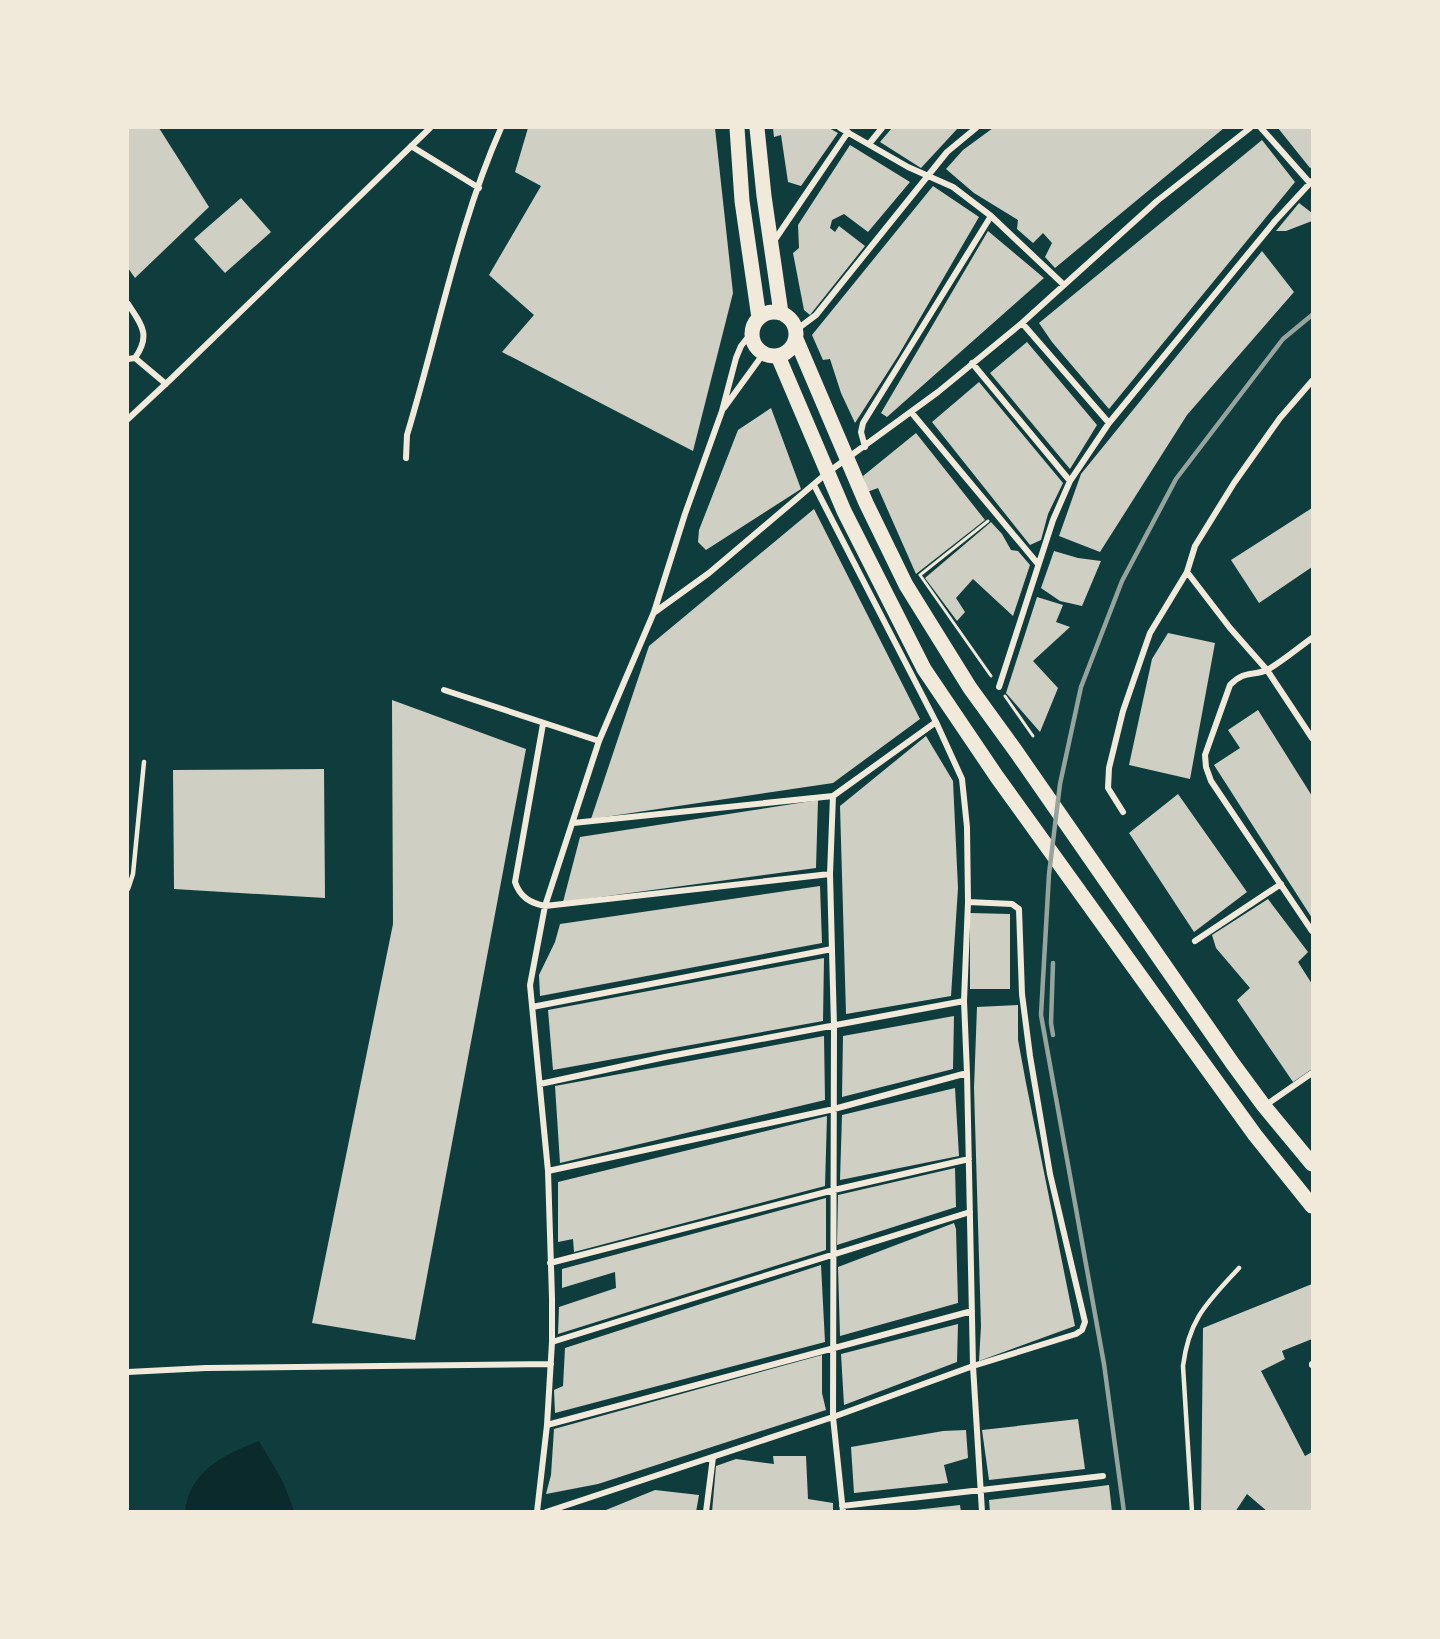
<svg xmlns="http://www.w3.org/2000/svg" width="1440" height="1639" font-family="Helvetica,sans-serif">
<style>
.water{fill:#0a2a2b}
.building{fill:#cfcfc3}
.lines{fill:none;stroke-linecap:round;stroke-linejoin:round}
.path{stroke:#f1e9da;stroke-width:3}
.service{stroke:#f1e9da;stroke-width:4.5}
.minor{stroke:#f1e9da;stroke-width:6}
.primary{stroke:#f1e9da;stroke-width:15}
.rail{stroke:#97a49c;stroke-width:4.5}
</style>
<rect width="100%" height="100%" fill="#0f3d3e"/>
<path class="water" d="M259,1441l24,41 11,29h-109c5,-41 40,-57 74,-70z"/>
<path class="building" d="M128,128h31l50,79 -74,71 -7,-10z
M528,128h187l18,165 -40,158 -191,-99 32,-37 -45,-40 52,-89 -26,-14z
M773,128h56l9,5 -37,53 -13,-4 -7,-47 -7,2z
M892,128h66l-37,40 -41,-26z
M993,128h231l-169,140 -10,-11 7,-14 -9,-10 -10,10 -16,-14 1,-9 -44,-27 -28,-24 17,-19z
M1278,128h34v39l-2,1z
M1262,140l33,42 -186,227 -57,-67 -13,-19z
M850,145l60,37 -42,50 -24,-18 -12,6 -2,8 5,4 4,-6 26,20 -55,69 -6,-5 -11,-57 6,-5 -1,-23z
M933,186l46,31 -81,139 -43,67 -14,-30 -11,-34 -7,1 -11,-25z
M241,198l30,34 -46,41 -31,-34z
M1299,203l13,10v8l-26,10h-10z
M988,231l56,47 -157,139 -6,-4z
M1262,251l32,41 -107,123 -87,137 -41,-16 22,-62z
M1027,342l70,83 -27,44 -80,-96z
M979,382l84,101 -15,31 -7,26 -11,5 -98,-123z
M771,408l30,81 -95,61 -8,-8 1,-12 39,-100z
M916,433l69,87 -69,54 -38,-86 -11,4 -4,-16z
M1312,508v59l-53,36 -28,-43z
M814,509l106,210 -87,64 -242,36 58,-173z
M991,522l11,12 9,16 7,1 12,14 -17,51 -40,-37 -17,19 9,14 -8,9 -32,-43z
M1054,551l24,7 23,3 -19,45 -22,-5 -19,-13z
M1037,597l26,8 -7,17 14,5 -37,34 25,27 -18,44 -34,-39z
M1168,633l47,10 -25,136 -61,-14 23,-106z
M392,700l134,49 -111,591 -103,-17 81,-399z
M1258,710l54,86v122l-98,-153 26,-17 -12,-18z
M926,736l27,45 5,107 -7,108 -105,18 -6,-208z
M324,769l1,129 -151,-9 -1,-119z
M1178,794l69,98 -53,40 -65,-99z
M818,800l-2,68 -253,34 17,-65z
M820,886l2,57 -282,53 -1,-21 16,-33 5,-18z
M1268,899l40,53 -10,10 14,22v85l-19,13 -56,-82 13,-12 -34,-40 -4,-13z
M970,913l40,1v75h-40z
M824,958l-1,63 -270,49 -5,-60z
M1018,1005v35l8,43 49,243 -96,35 2,-35 -7,-238 3,-81z
M954,1016l-1,53 -111,28 1,-61z
M824,1036l1,64 -265,63 -5,-77z
M955,1088l4,68 -119,24 2,-65z
M827,1116l-2,70 -251,66 -1,-13 -15,3v-60z
M955,1168l1,39 -119,38 1,-50z
M826,1198v52l-268,84 1,-27 57,-19 -1,-16 -53,16v-19z
M954,1223l2,6 2,74 -118,33 -2,-69z
M821,1265l4,77 -270,71 -1,-23 9,-4 2,-38z
M1312,1284v55l-30,12 3,8 -24,12 44,85 7,-4v60h-44l-21,-18 -12,18h-34l2,-184z
M958,1324l-1,38 -113,43 -3,-51z
M822,1355v38l4,17 -228,74 -52,10 5,-19 3,-46z
M1078,1419l7,50 -96,11 -7,-50z
M966,1430l2,28 -24,7 4,18 -94,10 -3,-46 92,-16z
M773,1456h33l2,43 25,4v9h-121l4,-46 20,-7 38,5z
M1109,1485l3,27h-122l-1,-12z
M655,1490l44,5 -3,17h-95z
M960,1505l1,7h-46v-2z"/>
<g class="lines">
<path class="path" d="M920,575l71,101
M920,575l68,-54
M1005,696l28,40"/>
<path class="service" d="M128,889l5,-15 11,-112
M1192,1512l-9,-146c6,-48 25,-64 56,-98"/>
<path class="minor" d="M840,128l68,39 45,20 38,29 73,69
M1261,128l49,55
M869,144l13,-16
M411,146l68,42
M774,241l74,-109
M128,304c14,21 23,31 7,54
M1022,323l87,100
M796,330l20,-15 131,-163 29,-24
M128,359l7,-1 31,26
M972,363l98,118
M724,408l40,-55
M911,412l127,152
M128,419l43,-40 259,-251
M865,447l-4,-15 2,-9 128,-207
M406,458l1,-23c31,-102 51,-210 94,-307
M814,485l122,237 26,57 5,48 1,75 -4,99 3,72 6,293 9,146
M1187,572l43,56 37,42 45,68
M655,612l54,-39 118,-100 111,-81 84,-69 135,-122 93,-73
M1312,638c-14,10 -28,22 -43,31 -15,8 -24,0 -39,16l-25,70 1,12 5,14 101,150
M999,687l54,-167 17,-39 39,-58 166,-202 37,-40
M444,690l155,51
M543,724l-28,158c5,15 15,21 30,24l285,-32
M833,796l-3,78 4,152 -1,391 10,95
M1123,812l-15,-24 1,-20 14,-57 27,-78 37,-61 8,-26 39,-63 46,-65 32,-37
M573,823l260,-27 103,-74
M1195,941l86,-57
M532,1007l300,-58
M540,1084l125,-27 299,-56
M1266,1105l46,-32
M548,1171l286,-62 133,-36
M550,1263l284,-73 135,-31
M552,1342l418,-130
M1312,1364v1
M128,1372l78,-4 345,-4
M547,1425l425,-114
M842,1506l261,-30
M537,1512l10,-87 5,-83v-44l-4,-127 -18,-186 15,-79 54,-165 55,-129 31,-98 37,-103 14,-53 5,-12 11,-14
M546,1512l287,-95 140,-51 103,-32 6,-4 3,-8 -35,-148 -20,-118 -8,-62 -3,-85 -7,-5 -44,-2
M706,1512l7,-55"/>
<path class="primary" d="M737,128l5,73 17,117
M757,128l7,68 17,117
M752 334a22 22 0 1 1 44 0a22 22 0 1 1-44 0Z
M796,339l70,164 40,82 64,103 45,62 218,314 31,42 48,58
M778,356l66,155 80,158 73,108 159,221 99,137 57,71"/>
<path class="rail" d="M1053,963l-2,60 2,12
M1124,1512l-20,-148 -63,-349 8,-141 11,-90 21,-97 41,-106 54,-102 107,-140 29,-24"/>
</g>
<rect width="1440" height="1639" fill="none" stroke="#f1e9da" stroke-width="258"/>
</svg>
